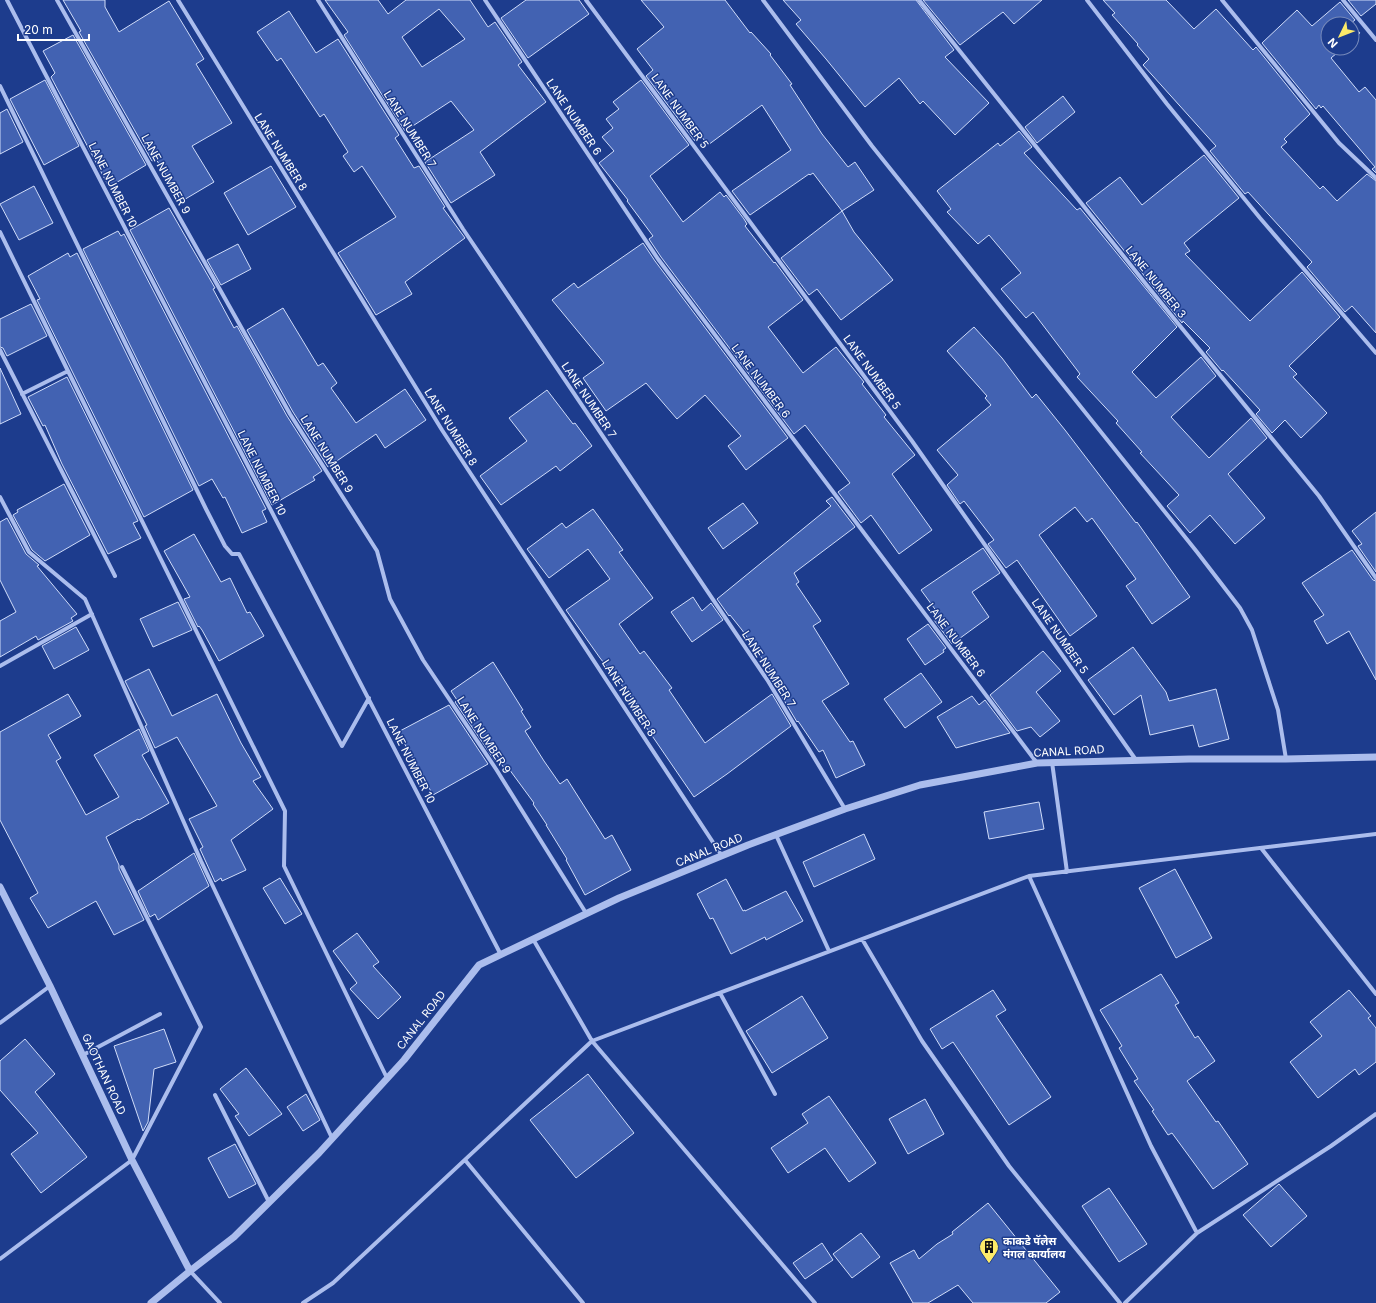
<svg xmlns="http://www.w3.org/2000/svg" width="1376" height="1303" font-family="Inter,'Noto Sans Devanagari',sans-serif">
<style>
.building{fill:#4262b2;stroke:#d0dcf9;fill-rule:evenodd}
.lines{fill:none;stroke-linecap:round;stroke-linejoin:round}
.minor{stroke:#abbded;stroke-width:4}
.tertiary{stroke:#abbded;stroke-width:7}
.labels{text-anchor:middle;stroke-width:3;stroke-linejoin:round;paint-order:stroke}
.street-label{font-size:11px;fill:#fff;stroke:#1d3c8d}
.poi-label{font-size:11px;font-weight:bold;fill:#fff;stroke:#1d3c8d;text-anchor:start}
</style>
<rect width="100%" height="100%" fill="#1d3c8d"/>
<path class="building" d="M63,0h42v7l14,25 50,-31 35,58 -8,5 36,59 -40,23 22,36 -32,19 -26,-42 -4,2 -73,-129 2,-1z
M325,0h53l10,14 18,-14h64l18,27 7,-5 27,40 -4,3 28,37 -66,50 15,23 -44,28 -26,-41 49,-32 -23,-29 -46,30 -61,-96 4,-3zM439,9l26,30 -43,28 -20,-30z
M526,0h53l10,14 -61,44 -27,-40z
M641,0h84l25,33 1,-1 20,22 -1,1 22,29 -2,1 32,49 26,33 7,-5 19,28 -32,21 -29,-38 -3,2 -1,-1 -59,41 -18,-24 59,-41 -29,-45 -54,40 -7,-9 -6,5 -49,-65 7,-6 -16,-21 27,-22z
M783,0h133l38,50 -9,7 44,46 -34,32 -32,-34 -3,3 -21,-26 -34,29 -39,-48 -30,-35 5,-4z
M923,0h119l-28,24 -11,-12 -43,33z
M1103,0h63l28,29 22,-20 37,41 3,-3 54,67 -26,25 3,3 -6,5 39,42 3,-3 14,15 30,-27 9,7v152l-24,-27 -7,6 -38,-45 5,-5 -64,-70 -3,2 -35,-43 6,-5 -73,-81 6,-6 -12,-14 1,-1 -26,-29 3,-2z
M1348,0h28v4l-15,12z
M1340,2l15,18 -4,3 9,10 -8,7v-16h-24v24h15l-12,10 28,34 6,-5 11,13v73l-4,-4 3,-2 -52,-61 -2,2 -2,-3 -3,4 -54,-66 35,-33 15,16z
M289,11l27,42 22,-14 61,96 -4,3 19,30 5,-2 26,41 -2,1 22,30 -60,44 7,12 -36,21 -38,-62 58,-36 -34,-51 -8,6 -11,-16 5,-4 -24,-38 -4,3 -39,-59 -4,3 -20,-29z
M73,35l73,130 -37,22 -58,-110 4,-4 -12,-22z
M45,80l34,66 -35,19 -34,-66z
M641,80l48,65 -39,31 33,46 37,-30 4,5 2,-2 18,24 3,5 -2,2 29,37 1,-1 28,38 -35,27 35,46 33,-26 28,35 -2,2 24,31 -2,2 31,38 -23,19 40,56 -33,24 -28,-39 -10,8 -23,-31 12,-9 -45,-58 -11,9 -133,-177 -12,-18 4,-3 -26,-35 1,-1 -29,-37 15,-12 -12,-14 11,-9 -7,-9 13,-10 -6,-7z
M1063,96l12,16 -38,31 -12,-16z
M7,109l16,33 -23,12v-41z
M1019,131l13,16 -8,6 53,57 3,-2 97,119 -45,45 24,26 45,-41 15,19 -45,41 38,41 42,-40 16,20 -39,36 37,44 -30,26 -25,-29 -20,18 -23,-27 12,-11 -39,-42 2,-1 -26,-29 2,-2 -41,-44 3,-3 -47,-62 -7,6 -25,-29 20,-16 -32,-38 -11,9 -31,-32 4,-3 -14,-18 1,-1 60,-47 2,3z
M1204,155l35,43 -55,45 6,8 -5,3 65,67 52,-49 38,45 -51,49 8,8 -4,3 34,36 -26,25 -16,-18 -13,13 -16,-19 4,-4 -37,-40 -1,1 -16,-19 4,-4 -27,-27 -1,2 -96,-120 34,-26 22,28z
M271,166l25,41 -48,28 -24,-42z
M34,186l19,37 -34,17 -19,-36z
M169,208l46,80 -2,1 21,39 3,-2 50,90 35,55 -9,6 2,3 -43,25 -142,-275z
M842,211l12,21 39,48 -52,40 -24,-31 -8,6 -28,-37z
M118,231l3,5 3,-2 142,275 -4,2 5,11 -25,11 -17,-36 -2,1 -11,-19 -13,7 -116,-237z
M643,243l12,18 133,177 -42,32 -18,-24 13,-10 -36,-41 -28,24 -31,-36 -40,28 -23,-33 21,-15 -52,-63 22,-17 4,5z
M238,244l13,25 -30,16 -14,-25z
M68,253l2,4 7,-4 116,237 -49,27 -107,-217 3,-1 -12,-23z
M31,304l16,32 -40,20 -4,-8 -3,-1v-28z
M283,308l35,58 5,-3 14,20 -6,5 25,35 49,-34 21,31 -41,28 -9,-14 -48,33 -35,-55 -46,-82z
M974,327l28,31 30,40 4,-4 29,36 71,93 1,-1 53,75 -38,27 -26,-38 10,-7 -44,-61 -5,4 -12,-15 -36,28 58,81 -27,20 -53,-76 -11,8 -18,-24 6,-4 -30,-39 -4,3 -13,-19 11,-10 -21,-25 54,-45 -6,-7 2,-2 -40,-45z
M0,368l21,46 -21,10z
M67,377l71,144 -5,2 8,15 -33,16 -46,-90 -17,-39 -2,1 -15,-29z
M547,390l26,34 2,-1 17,23 -32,25 -4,-5 -55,39 -21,-29 47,-35 -18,-23z
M64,484l26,51 -45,26 -13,-11 -19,-35 5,-3 -1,-2z
M832,497l23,30 -61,46 5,9 -3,2 25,37 -8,5 36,58 -27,17 28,41 3,-1 12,24 -29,13 -13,-28 -4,2 -21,-31 -1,1 -19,-32 1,-1 -2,-4 3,-1 -38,-54 -12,-15 -1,1 -12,-17 114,-93 -5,-5z
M743,503l15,20 -35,26 -15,-21z
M593,509l30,41 -4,2 34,46 -34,26 21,30 4,-3 28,37 -3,2 36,53 67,-49 19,32 -64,48 -33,23 -50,-73 6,-3 -50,-63 -34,-48 44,-31 -22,-30 -39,29 -22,-29 35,-26 4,5z
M1376,512v60l-18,-26 4,-2 -10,-13z
M7,518l19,36 13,11 -2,1 40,48 -6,4 2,3 -35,19 -2,-4 -36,21v-36l16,-9 -16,-32v-58z
M194,534l27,48 9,-4 17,35 3,-1 14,24 -45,25 -17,-31 -3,-4 -1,1 -14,-28 6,-2 -26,-46z
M983,548l17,25 -28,19 17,25 -37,27 -18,-24 6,-4 -19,-26z
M1352,550l21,30 3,1v99l-27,-49 -22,13 -13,-23 10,-6 -22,-32z
M693,597l9,14 9,-8 12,17 -31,22 -21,-30z
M178,602l14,28 -39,17 -13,-28z
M928,624l18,24 -3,2 1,2 -19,13 -18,-26z
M76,627l13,23 -35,19 -12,-23z
M1133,647l33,45 3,9 47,-12 13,50 -30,8 -6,-22 -43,10 -9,-40 -27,20 -26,-35z
M1043,651l18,20 -25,21 24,29 -20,16 -9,-10 -14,4 -27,-36z
M493,662l30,48 -2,1 10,16 -6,4 19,30 16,23 7,-5 38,60 7,-4 19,35 -46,25 -19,-35 1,-1 -21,-34h1l-14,-21 1,-1 -25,-34 -3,2 -8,-12 -3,2 -40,-59 2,-2 -6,-9z
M149,669l23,47 45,-22 24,49 20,34 -8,4 20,28 -42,31 15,30 -24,11 -1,-3 -6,4 -15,-33 3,-2 -14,-28 28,-13 -40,-69 -22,11 -10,-22 2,-1 -22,-44z
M921,673l21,29 -37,26 -21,-29z
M68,694l13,22 -33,19 13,23 -5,3 30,54 33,-18 -25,-42 45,-26 10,22 -7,4 27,48 -30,17 -1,-1 -32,18 13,28v4l25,51 -30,15 -18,-34 -48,27 -18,-30 8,-5 -38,-73v-88z
M972,696l7,9 6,-5 25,33 -54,15 -19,-31z
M449,705l39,59 -55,31 -35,-63z
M1039,802l5,27 -55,10 -5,-27z
M864,834l11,25 -61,28 -11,-25z
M194,853l15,33 -51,34 -3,-6 -5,3 -12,-26z
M1175,869l37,69 -36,20 -37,-70z
M280,878l22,36 -17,10 -22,-36z
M726,879l17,32 2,-1v1l41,-20 17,30 -37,19 -1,-3 -34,17 -18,-36 -3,1 -13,-25z
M357,933l22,29 -6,4 28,31 -23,22 -28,-30 7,-6 -24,-32z
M1161,974l18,29 -4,2 20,33 3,-2 17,25 -28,20 29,41 2,-1 30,43 -35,25 -41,-56 -4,2 -16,-24 2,-1 -20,-29 4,-2 -19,-31 3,-2 -22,-36z
M993,990l13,20 -10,6 55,81 -42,28 -56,-83 -11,7 -12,-20z
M1349,990l22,26 -3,2 8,10v34l-17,13 -4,-6 -37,29 -28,-36 32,-26 -12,-14z
M802,996l26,42 -56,35 -26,-42z
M164,1029l12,33 -22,7 -6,53 -5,9 -29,-85z
M25,1039l30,35 -20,18 52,65 -46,36 -30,-39 27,-21 -38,-43v-29z
M246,1068l36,46 -33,22 -14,-20 4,-2 -19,-25z
M588,1074l46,59 -58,45 -46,-58z
M306,1094l14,26 -17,11 -16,-24z
M829,1096l47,67 -27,19 -24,-34 -37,25 -17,-25 37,-25 -6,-9z
M925,1099l19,35 -36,20 -19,-35z
M235,1144l21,40 -27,14 -21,-40z
M1279,1184l28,32 -36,31 -28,-32z
M1109,1188l38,56 -28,18 -37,-56z
M988,1203l72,89 -14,11h-73l-15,-18 -30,18h-15l-23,-40 24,-13 5,9 18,-15 16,-10 -1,-2z
M861,1233l19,24 -28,21 -19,-24z
M822,1243l11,17 -28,19 -12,-16z"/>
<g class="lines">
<path class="minor" d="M7,0l494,955
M57,0l233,414 87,137 13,48 33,61 73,109 90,144
M178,0l264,430 280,426
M318,0l145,229 305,452 77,128
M485,0l173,259 379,504
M586,0l326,441 224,319
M763,0l109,146 325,406 43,56 12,22 26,80 8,49
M919,0l230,288 170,208 57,82
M1087,0l80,104 93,114 116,135
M1222,0l117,143 37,35
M1343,0l33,40
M0,86l206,423 19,37 7,8h7l103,192 27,-48
M0,232l68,139
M0,350l115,226
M22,394l46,-23 217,440 -1,55 103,212
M0,497l29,55 56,47 116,262 131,277
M0,666l92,-52
M1052,762l15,110
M776,835l53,116
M1261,848l115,146
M1029,876l122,270 46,87
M533,939l59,102 223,262
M862,939l60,102 87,125 111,137
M720,993l55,101
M0,1023l50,-37
M83,1055l77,-41
M215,1095l54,107
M465,1160l118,143
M0,1259l132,-99 69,-133 -79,-160
M190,1271l30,32
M303,1303l30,-20 259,-242 437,-165 347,-42
M1125,1303l72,-70 134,-87 45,-32"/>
<path class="tertiary" d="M0,887l50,99 82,174 58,111
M151,1303l39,-32 44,-34 85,-84 85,-93 75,-95 140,-67 129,-53 97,-36 75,-24 117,-22 152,-4h97l90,-2"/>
</g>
<defs>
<g id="building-pin" transform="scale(1)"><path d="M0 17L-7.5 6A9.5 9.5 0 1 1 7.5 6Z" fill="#fcea69" stroke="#1d3c8d"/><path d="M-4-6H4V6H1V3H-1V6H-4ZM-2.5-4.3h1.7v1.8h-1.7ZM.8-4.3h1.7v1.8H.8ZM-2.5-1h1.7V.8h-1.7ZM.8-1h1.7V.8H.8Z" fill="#111"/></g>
</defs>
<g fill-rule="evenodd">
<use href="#building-pin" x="989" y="1247"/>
</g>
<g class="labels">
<g class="street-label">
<text transform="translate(680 111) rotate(54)" y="4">LANE NUMBER 5</text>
<text transform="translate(574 117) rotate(56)" y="4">LANE NUMBER 6</text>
<text transform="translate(410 129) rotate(58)" y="4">LANE NUMBER 7</text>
<text transform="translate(281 152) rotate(58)" y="4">LANE NUMBER 8</text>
<text transform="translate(166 174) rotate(61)" y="4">LANE NUMBER 9</text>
<text transform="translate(113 185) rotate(63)" y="4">LANE NUMBER 10</text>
<text transform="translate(1156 282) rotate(51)" y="4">LANE NUMBER 3</text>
<text transform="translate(872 372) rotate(54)" y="4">LANE NUMBER 5</text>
<text transform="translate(761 381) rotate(53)" y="4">LANE NUMBER 6</text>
<text transform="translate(589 400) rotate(56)" y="4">LANE NUMBER 7</text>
<text transform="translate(451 427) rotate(58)" y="4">LANE NUMBER 8</text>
<text transform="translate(327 454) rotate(58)" y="4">LANE NUMBER 9</text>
<text transform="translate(262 473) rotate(63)" y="4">LANE NUMBER 10</text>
<text transform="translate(1060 636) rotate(55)" y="4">LANE NUMBER 5</text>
<text transform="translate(956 640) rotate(53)" y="4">LANE NUMBER 6</text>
<text transform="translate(769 669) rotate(57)" y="4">LANE NUMBER 7</text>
<text transform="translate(629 698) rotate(57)" y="4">LANE NUMBER 8</text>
<text transform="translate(484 735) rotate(57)" y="4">LANE NUMBER 9</text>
<text transform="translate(1069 751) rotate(-3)" y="4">CANAL ROAD</text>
<text transform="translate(411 761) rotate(63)" y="4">LANE NUMBER 10</text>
<text transform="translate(709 850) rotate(-22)" y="4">CANAL ROAD</text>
<text transform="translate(421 1020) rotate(-52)" y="4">CANAL ROAD</text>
<text transform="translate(104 1074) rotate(65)" y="4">GAOTHAN ROAD</text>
</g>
<g class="poi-label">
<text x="1003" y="1245">काकडे पॅलेस<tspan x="1003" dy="13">मंगल कार्यालय</tspan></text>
</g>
</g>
<g transform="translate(1340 36) rotate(227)"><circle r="19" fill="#1d3c8d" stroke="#778abb"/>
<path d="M0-3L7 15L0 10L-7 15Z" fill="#fcea69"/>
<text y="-6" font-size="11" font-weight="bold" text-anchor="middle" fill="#ffffff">N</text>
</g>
<path d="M18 34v6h71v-6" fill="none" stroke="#ffffff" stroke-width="2"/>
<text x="24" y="34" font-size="12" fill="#ffffff" stroke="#1d3c8d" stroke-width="3" paint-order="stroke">20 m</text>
</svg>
